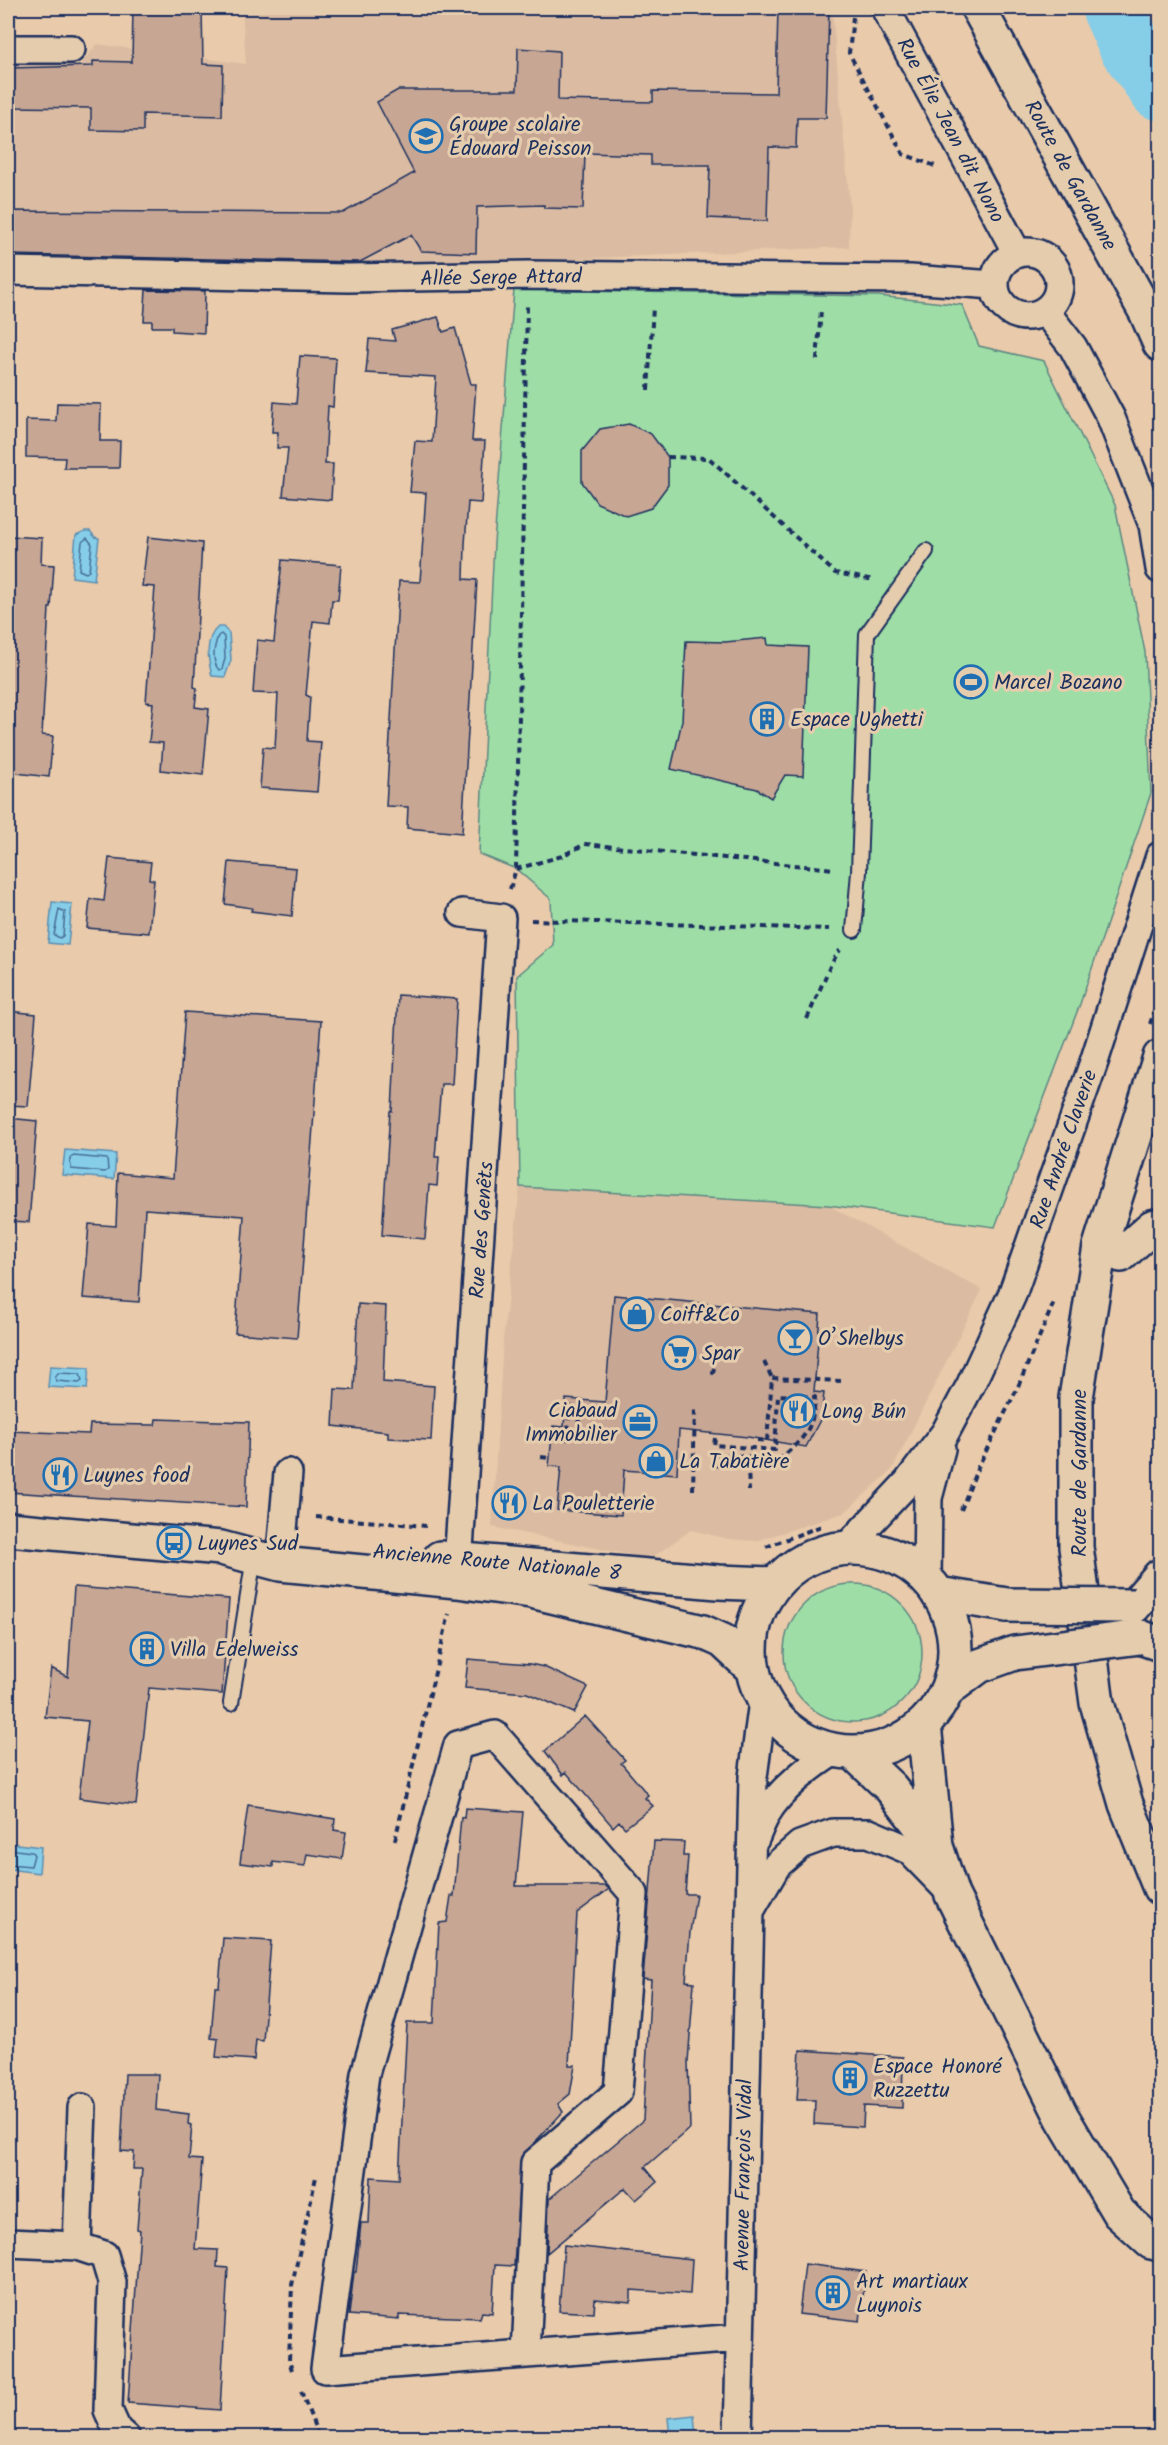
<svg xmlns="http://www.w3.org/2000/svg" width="1168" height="2445" font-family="Kalam,sans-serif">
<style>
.built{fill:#dbbca2}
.green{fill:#9edea6;stroke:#5c8682;stroke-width:1.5}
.water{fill:#86cde8;stroke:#5b8eb1;stroke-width:1.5}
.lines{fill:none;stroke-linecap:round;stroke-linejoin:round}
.shore{stroke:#466e95;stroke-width:1.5}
.river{stroke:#86cde8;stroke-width:63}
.building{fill:#c7a694;stroke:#1b2f5e;stroke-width:1.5}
.lane-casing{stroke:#1b2f5e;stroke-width:18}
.street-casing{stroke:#1b2f5e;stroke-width:32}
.secondary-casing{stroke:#1b2f5e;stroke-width:38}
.path{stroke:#1b2f5e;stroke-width:4;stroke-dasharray:6 4.5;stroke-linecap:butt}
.lane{stroke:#e5ccad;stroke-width:14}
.street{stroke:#e5ccad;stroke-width:27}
.secondary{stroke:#e5ccad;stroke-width:33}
.secondary-bridge-casing{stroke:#1b2f5e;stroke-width:38;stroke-linecap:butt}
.secondary-bridge{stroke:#e5ccad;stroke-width:33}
.labels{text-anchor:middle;stroke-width:6;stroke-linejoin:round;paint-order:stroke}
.poi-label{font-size:21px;fill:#1b2f5e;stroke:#e5ccad;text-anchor:start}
.street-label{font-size:21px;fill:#1b2f5e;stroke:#e5ccad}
</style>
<rect width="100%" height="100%" fill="#e9caaa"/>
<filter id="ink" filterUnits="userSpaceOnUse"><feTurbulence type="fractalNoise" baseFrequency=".0167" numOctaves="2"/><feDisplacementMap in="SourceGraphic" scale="12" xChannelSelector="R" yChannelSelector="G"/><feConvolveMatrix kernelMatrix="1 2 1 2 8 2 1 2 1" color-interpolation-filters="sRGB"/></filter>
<g filter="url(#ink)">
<path class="built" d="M242,8h590l18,200 -1,39 -461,20 -380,-7v-195l73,-1 16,-20 149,20z
M520,1187l308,18 154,85 -90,180 -48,43 -88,28 -28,-2 -37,-9 -41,29 -158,-32 11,-187z"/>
<path class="green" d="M514,290l364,6 84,9 17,41 65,15 71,144 30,147 6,141 -71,211 -85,223 -167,-22 -308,-18 -3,-211 36,-31 -2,-46 -35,-30 -37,-15 15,-311z
M784 1653a69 69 0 1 1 138 0a69 69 0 1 1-138 0Z"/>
<path class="water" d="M85,531h5l5,6 4,1 -5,42 -22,-3 4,-42z
M218,627h5l6,6 2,27 -6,17 -13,-1c-4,-16 -8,-37 6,-49z
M52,902l20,2 -4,41 -20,-2z
M65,1150l51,4 -2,25 -52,-4z
M50,1366l39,2 -2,21 -39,-2z
M8,1843l33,4 -2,26 -31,-4z
M694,2415l2,22h-26l-2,-19z"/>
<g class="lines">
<path class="shore" d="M87,538l5,6 -3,27 -3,2 -7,-3 3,-28z
M221,634l3,3 1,22 -3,10 -3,1c-8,-9 -5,-23 -1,-34z
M59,909l6,3 -2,24 -3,2 -6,-3z
M73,1156l34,3 1,11 -3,2 -34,-3 -1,-10z
M58,1373l22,1 2,7 -3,2 -22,-2 -2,-3z
M8,1849l24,3 2,3 -3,11 -23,-2"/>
<path class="river" d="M1113,8l17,38 30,43"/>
</g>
<path class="building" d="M133,8h69l1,56 20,1 -1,51 -79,-2v17l-52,-1v-22l-83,-1v-39l85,-2v-5l39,1z
M778,8h51l-3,110h-29l-1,30 -27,-1 -2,74 -59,-3 2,-53h-59v-10l-66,-2 -2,56 -39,-1v-3l-67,2 -1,46 -55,-2 -10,-16 -51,27 -352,-7v-44l335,2 71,-40 -37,-71 21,-12h119l1,-42 41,3 -1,49 95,2v-11l123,2z
M146,290l59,1 -1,42 -32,-2v-4h-20v-6h-8z
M438,317l5,15 12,-4 16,56h5l-4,57h13l-4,62 -13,-1 -3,42 -1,35 13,1 -15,253 -55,-5 1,-21 -22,-1 13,-225 21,1 6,-89 -16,-1 5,-51 17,1 4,-65 -70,-4 3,-34 26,2 -3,-11z
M300,356l36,2 -3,49 -5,-1 -3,58h8l-2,36 -48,-4 5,-48h-11l1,-16h-6l2,-30 22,2z
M57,403l44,1 -1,37h20l-1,27h-55l1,-10 -39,-1v-37l30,1z
M629,424l22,10 17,23v28l-17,23 -25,8 -29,-13 -15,-21v-31l18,-22z
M8,536l34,2 -1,26 13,1 -3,43h-2l-7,127 11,1 -4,41 -41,-5z
M148,537l54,6 -8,144 3,1 -2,19 14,2 -6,66 -42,-5 2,-27 -14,-1 4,-39 -7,-1 9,-115 -13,-1z
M282,560l59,5 -3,35h-6l-2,23 -17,-2 -7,74 4,2 -3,44 14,1 -4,50 -57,-4 3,-41 12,1 3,-54 -25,-1 4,-53 17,2z
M767,638l1,7 40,2 -5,129 -18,-1 -14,23 -14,-9 -86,-20 11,-48 4,-80 39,1z
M109,858l42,4 -2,17 5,1 -5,53 -62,-5 3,-29 14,2z
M229,862l67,6 -4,48 -41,-5 1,-3 -27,-4z
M398,995l59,4 -5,85h-11l-6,73h4l-2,29 -8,-1 -4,54 -43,-4 8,-124h2z
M8,1011l28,3 -8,92 -20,-1z
M185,1012l136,9 -24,317 -62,-5 9,-117 -99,-7 -6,93 -56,-4 6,-74 27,2 2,-53 55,5z
M8,1118l29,3 -8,101 -21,-1z
M614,1295l206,19 -6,78 10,1 -3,25 -15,29 -58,-10 -69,-7 -2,44 -53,-4 -3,45 -64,-5 4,-43 -12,-1 4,-40 11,1 2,-28 39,3z
M358,1304l28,2 -3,76 51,4 -3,54 -43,-2v-6l-55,-6 2,-37 19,1z
M156,1419l93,3 -3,85 -238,-15v-61l81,3 1,-10 65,1z
M74,1587l155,12 -7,95 -73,-6 -13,117 -57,-7 9,-77 -43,-4 6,-49 17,9z
M468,1659l62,5 14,3 44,20 -14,26 -47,-20 -62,-5z
M585,1716l40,44 -4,3 27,32 -3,3 8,8 -28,22 -6,-7 -6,6 -47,-55 -3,3 -18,-24z
M248,1805l87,14 -1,11 12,2 -4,27 -35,-5 -2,12 -32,-4v5l-33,-4z
M465,1808l58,4 -7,74h90l3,3 -32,24 -8,152h6l-5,29 -12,10 5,8 -42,45 -7,109 -19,-1 -3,48 -10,-1 -2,6 -81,-3v4l-50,-4 5,-43h2l5,-49h8l2,-46 28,2 8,-156h27l5,-100 8,-1 4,-26h3l7,-79 3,1z
M654,1841l30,1 -1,14h5l-3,38h11l-6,38 -4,49 8,1 -6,80 2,66 -45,39 12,15 -21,18 -11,-12 -78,65 2,-54 94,-79 8,-140 -8,-1z
M223,1938l48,3 -8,100 -7,-1 -2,20 -38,-3 2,-18 -7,-1 4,-51h4z
M800,2050l103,7 -1,51 -38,-2 -1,21 -49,-3 1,-24h-18z
M125,2074h33l-2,36 33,4 -1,10 4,1 -3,34 13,1 -7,89 23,1 -1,17 11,1 -8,142 -92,-7 12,-173 -3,-1 5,-60h-9l1,-17 -13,-1z
M564,2245l128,14 -2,35 -59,-4v12l-36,-3 -1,14 -35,-2z
M805,2264l61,8 -6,49 -61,-7z"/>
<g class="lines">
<g class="lane-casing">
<path id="lane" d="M854,930l5,-58 8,-238 59,-83
M231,1703l23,-146"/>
</g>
<g class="street-casing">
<path id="street" d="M885,8l132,245
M8,49h63
M995 284a32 32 0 1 1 64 0a32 32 0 1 1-64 0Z
M8,271l340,7 180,-3 382,4 84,6
M1045,311l28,36 38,71 42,107 7,44
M846,1548l62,-66 37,-49 26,-49 41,-89 82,-233 66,-206
M280,1564l8,-91
M457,1579l44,-661 -39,-5
M927,1580l1,-82 13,-49
M755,1839c3,-8 7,-17 11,-25 13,-23 46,-50 69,-63
M750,1911l27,-46 23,-20 33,-12h36l40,17 42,43
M8,2243l69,3 27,9 8,27 -4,128 9,20 9,8
M77,2246l5,-138
M526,2354l9,-191 83,-71 16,-198 -139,-159 -37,10 -93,329 -40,295 415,-31
M738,2438l15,-661 10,-76"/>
</g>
<g class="secondary-casing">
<path id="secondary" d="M978,8l168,304 14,32
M1160,1057l-60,189 -24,152v149l21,156 29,101 34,84
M1121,1255l31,-28 8,-2
M8,1529l213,19 59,16 177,17 74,10 172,41 20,9 29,27
M751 1650a102 102 0 1 1 204 0a102 102 0 1 1-204 0Z
M440,1558l278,24 56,2
M938,1594l69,11
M1134,1606l26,-30
M1140,1637l20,7
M947,1690l32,-24 36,-13
M924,1724l12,122 16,49 110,222 57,96 32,29 9,2
M854,1753l37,35 45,58"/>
</g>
<path class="path" d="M853,17l-4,36 54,101 32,12
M817,360l4,-50
M1156,378l4,9
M648,390l5,-83
M668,457l41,1 126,115 39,7
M516,869l46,-13 23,-12 249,25
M510,889l6,-20 11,-563
M531,920l298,9
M807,1019l24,-55 9,-14
M1150,1024l10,-30
M764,1362l8,16
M714,1368l-1,5h5
M715,1438l-1,7 61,5 3,-55 37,2c-1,33 -12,42 -35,62l-66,-5 -2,11 36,2 1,24
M757,1440l10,1 5,-63 69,3
M567,1441l3,-34 10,1 -3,30
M541,1457l9,1
M693,1490l2,-83
M961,1510l16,-41 40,-80 38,-89
M316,1517l110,9
M766,1547l58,-22
M395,1840l54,-226
M292,2370l-3,-9 3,-76 24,-108
M301,2391l18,47"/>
<use href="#lane" class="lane"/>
<use href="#street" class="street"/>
<use href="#secondary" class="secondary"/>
<g class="secondary-bridge-casing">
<path id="secondary-bridge" d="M1007,1605l127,1
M1015,1653l125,-16"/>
</g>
<use href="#secondary-bridge" class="secondary-bridge"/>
</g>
</g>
<defs>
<g id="school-ring" transform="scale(1.725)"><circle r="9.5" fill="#e5ccad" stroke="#1f6fb2" stroke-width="1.5"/><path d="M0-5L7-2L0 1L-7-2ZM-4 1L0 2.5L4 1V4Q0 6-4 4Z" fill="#1f6fb2"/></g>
<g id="stadium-ring" transform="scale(1.725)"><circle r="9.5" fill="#e5ccad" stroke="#1f6fb2" stroke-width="1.5"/><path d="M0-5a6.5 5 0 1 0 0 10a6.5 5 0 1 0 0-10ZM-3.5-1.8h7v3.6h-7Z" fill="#1f6fb2"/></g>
<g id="building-ring" transform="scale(1.725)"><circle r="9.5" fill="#e5ccad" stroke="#1f6fb2" stroke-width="1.5"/><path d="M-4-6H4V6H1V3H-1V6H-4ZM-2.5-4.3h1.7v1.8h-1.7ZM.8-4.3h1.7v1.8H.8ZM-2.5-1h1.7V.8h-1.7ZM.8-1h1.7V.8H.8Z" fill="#1f6fb2"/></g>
<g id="shop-ring" transform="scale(1.725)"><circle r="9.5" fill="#e5ccad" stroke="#1f6fb2" stroke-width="1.5"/><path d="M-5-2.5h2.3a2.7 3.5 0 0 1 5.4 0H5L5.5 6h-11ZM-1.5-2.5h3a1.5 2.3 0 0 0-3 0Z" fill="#1f6fb2"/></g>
<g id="bar-ring" transform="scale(1.725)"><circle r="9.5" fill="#e5ccad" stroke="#1f6fb2" stroke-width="1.5"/><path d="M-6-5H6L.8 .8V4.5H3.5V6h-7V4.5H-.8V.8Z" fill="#1f6fb2"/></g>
<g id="supermarket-ring" transform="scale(1.725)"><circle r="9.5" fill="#e5ccad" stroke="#1f6fb2" stroke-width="1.5"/><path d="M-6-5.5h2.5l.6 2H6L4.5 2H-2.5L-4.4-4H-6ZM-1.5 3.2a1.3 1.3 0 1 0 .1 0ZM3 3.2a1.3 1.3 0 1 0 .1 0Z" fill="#1f6fb2"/></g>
<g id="restaurant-ring" transform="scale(1.725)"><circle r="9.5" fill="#e5ccad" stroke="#1f6fb2" stroke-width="1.5"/><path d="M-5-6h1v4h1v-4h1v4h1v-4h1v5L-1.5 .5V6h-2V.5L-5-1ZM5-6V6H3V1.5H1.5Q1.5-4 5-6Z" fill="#1f6fb2"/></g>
<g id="office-ring" transform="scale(1.725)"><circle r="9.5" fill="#e5ccad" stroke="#1f6fb2" stroke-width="1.5"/><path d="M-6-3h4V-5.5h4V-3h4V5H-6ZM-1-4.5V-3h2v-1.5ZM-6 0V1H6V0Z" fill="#1f6fb2"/></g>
<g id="bus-ring" transform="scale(1.725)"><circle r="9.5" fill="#e5ccad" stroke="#1f6fb2" stroke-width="1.5"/><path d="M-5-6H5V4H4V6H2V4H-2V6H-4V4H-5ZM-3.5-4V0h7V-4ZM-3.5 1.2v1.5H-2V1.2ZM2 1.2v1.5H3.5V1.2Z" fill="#1f6fb2"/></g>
</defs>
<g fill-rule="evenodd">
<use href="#school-ring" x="426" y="136"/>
<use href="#stadium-ring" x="971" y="682"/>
<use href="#building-ring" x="767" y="719"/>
<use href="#shop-ring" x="637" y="1314"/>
<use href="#bar-ring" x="795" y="1338"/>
<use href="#supermarket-ring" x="679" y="1353"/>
<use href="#restaurant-ring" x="798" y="1411"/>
<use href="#office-ring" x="640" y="1422"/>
<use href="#shop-ring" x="656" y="1461"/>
<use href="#restaurant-ring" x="60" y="1475"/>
<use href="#restaurant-ring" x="509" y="1503"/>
<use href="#bus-ring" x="174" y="1543"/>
<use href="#building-ring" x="147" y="1649"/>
<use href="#building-ring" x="850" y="2078"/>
<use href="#building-ring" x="833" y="2293"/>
</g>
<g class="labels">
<g class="poi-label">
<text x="449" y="131">Groupe scolaire<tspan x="449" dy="24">Édouard Peisson</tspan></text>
<text x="994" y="689">Marcel Bozano</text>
<text x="790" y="726">Espace Ughetti</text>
<text x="660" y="1321">Coiff&amp;Co</text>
<text x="818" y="1345">O’Shelbys</text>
<text x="702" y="1360">Spar</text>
<text x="617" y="1417" text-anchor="end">Ciabaud<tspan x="617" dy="24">Immobilier</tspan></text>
<text x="821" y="1418">Long Bún</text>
<text x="679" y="1468">La Tabatière</text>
<text x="83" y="1482">Luynes food</text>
<text x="532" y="1510">La Pouletterie</text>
<text x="197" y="1550">Luynes Sud</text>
<text x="170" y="1656">Villa Edelweiss</text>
<text x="873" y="2073">Espace Honoré<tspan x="873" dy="24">Ruzzettu</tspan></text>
<text x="856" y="2288">Art martiaux<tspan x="856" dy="24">Luynois</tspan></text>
</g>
<g class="street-label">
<text transform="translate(951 130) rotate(62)" y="7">Rue Élie Jean dit Nono</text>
<text transform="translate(1071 175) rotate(61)" y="7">Route de Gardanne</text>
<text transform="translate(501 277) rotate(-1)" y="7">Allée Serge Attard</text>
<text transform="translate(1063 1149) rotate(-71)" y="7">Rue André Claverie</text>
<text transform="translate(481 1230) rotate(-86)" y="7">Rue des Genêts</text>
<text transform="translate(1079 1473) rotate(-90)" y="7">Route de Gardanne</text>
<text transform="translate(497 1562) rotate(5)" y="7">Ancienne Route Nationale 8</text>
<text transform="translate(743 2175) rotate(-89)" y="7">Avenue François Vidal</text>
</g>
</g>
<rect width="1168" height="2445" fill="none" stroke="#e5ccad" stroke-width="30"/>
<rect x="15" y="15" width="1138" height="2415" fill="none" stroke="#1b2f5e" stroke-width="2" filter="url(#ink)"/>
</svg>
